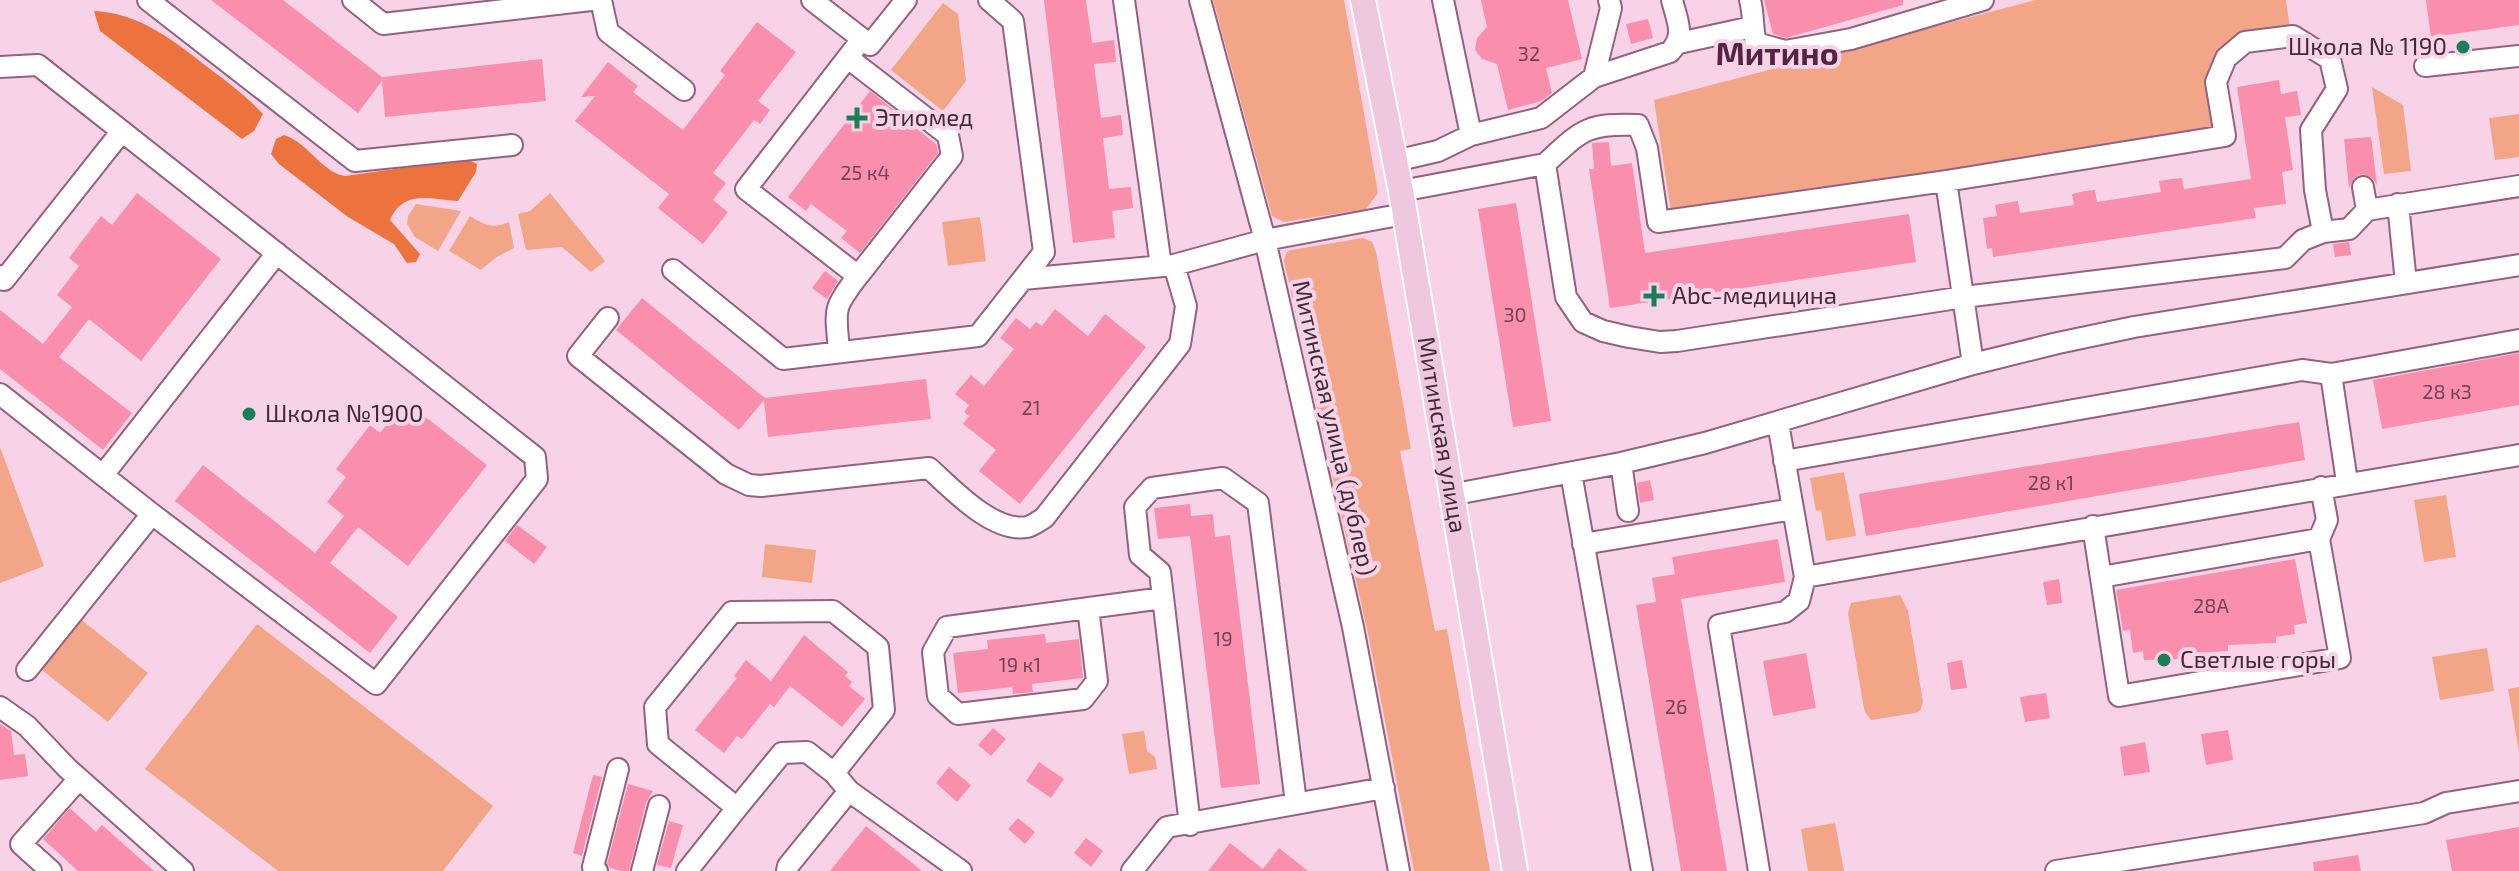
<svg xmlns="http://www.w3.org/2000/svg" width="2519" height="871" font-family="'Exo 2',sans-serif">
<style>
.green{fill:#f3a587}
.forest{fill:#ec733e}
.building{fill:#f98fad}
.lines{fill:none;stroke-linecap:round;stroke-linejoin:round}
.minor-casing{stroke:#956081;stroke-width:24}
.major-casing{stroke:#fff;stroke-width:28}
.minor{stroke:#fff;stroke-width:20}
.major{stroke:#efc7df;stroke-width:24}
.poi-dot{fill:#187f59;stroke:#f8d3e8;stroke-width:3}
.labels{text-anchor:middle;stroke-width:8;stroke-linejoin:round;paint-order:stroke}
.number-label{font-size:20px;fill:#704456}
.poi-label{font-size:24px;fill:#422b39;stroke:#f8d3e8;text-anchor:start}
.street-label{font-size:24px;fill:#422b39;stroke:#f8d3e8}
.district-label{font-size:32px;font-weight:bold;fill:#532443;stroke:#f8d3e8}
</style>
<rect width="100%" height="100%" fill="#f8d3e8"/>
<path class="green" d="M1213,0h131l34,193 -12,16 -82,13 -12,-6z
M2036,0h250l4,28c-46,5 -55,2 -82,42l7,59 -544,83 -17,-112z
M943,3l15,11 8,67 -23,30 -52,-41z
M2372,87l31,18 8,66 -27,3z
M2519,114v43l-24,3 -6,-42z
M550,193l55,68 -14,11 -29,-25 -36,3 -8,-36 12,-3z
M416,204l45,7 -23,40 -23,-14 -8,-13 1,-8z
M470,216c13,9 25,13 39,6l5,26 -19,10 -14,12 -32,-19z
M980,217l6,44 -38,5 -6,-44z
M1363,238l9,4 4,10 35,197 -11,2 35,180 12,-2 43,242h-76l-45,-233 -85,-377 3,-9 4,-2z
M0,447l44,119 -44,17z
M1844,472l12,64 -30,5 -5,-31 -5,1 -6,-33z
M2446,495l10,62 -32,5 -10,-62z
M765,544l51,6 -4,33 -50,-6z
M1900,595l8,16 15,91 -3,9 -5,2 -44,7 -6,-8 -2,-9 -15,-90 3,-10 4,-1z
M78,617l70,56 -40,49 -70,-55z
M257,624l236,182 -50,65h-165l-133,-102z
M2487,648l7,43 -54,9 -8,-43z
M2519,687v64l-11,-62z
M1144,731l3,20 8,6 2,12 -28,5 -7,-40z
M1835,823l9,48h-36l-7,-42z"/>
<path class="forest" d="M94,11c47,2 81,31 116,58 19,14 37,28 53,45l-9,17 -12,8 -142,-108z
M284,135c25,8 37,37 61,41l122,-17 10,5 -1,8 -18,29c-29,-2 -54,-12 -68,19l30,34 -4,8 -9,1 -13,-19 -46,-27 -69,-53 -8,-10 5,-15z"/>
<path class="building" d="M211,0h72l99,77 160,-18 4,42 -161,16 -3,-36 -24,32z
M1044,0h42l6,43 22,-3 2,22 -22,2 7,54 20,-3 1,9 1,11 -20,3 6,51 22,-2 1,11 1,10 -21,3 3,27 -42,5z
M1481,0h87l14,59 -36,9 6,25 -11,8 -33,9 -11,-46 -15,-5 -7,-9 2,-12 10,-11z
M1764,0h139v5l-117,33 -13,-4z
M2426,0h93v25l-88,12z
M1648,19l5,19 -22,6 -5,-20z
M757,22l39,30 -38,49 12,9 -10,14 -6,-4 -41,53 13,10 -13,17 15,12 -25,32 -45,-36 11,-14 -94,-73 20,-25 -14,1 27,-35 30,24 -5,6 50,38 42,-55 -5,-4z
M2279,80l2,14 16,-3 4,24 -16,2 8,53 -11,2 4,32 -32,4 2,10 -263,39 -1,-9 -5,1 -4,-31 14,-2 -2,-11 23,-4 2,12 54,-8 -2,-11 13,-3 10,-1 2,12 64,-10 -2,-11 13,-2 10,-1 2,11 67,-10 -14,-92z
M870,91l67,54 1,8 -78,100 -19,-15 6,-7 -36,-27 -5,7 -18,-14z
M2371,137l6,48 -5,-7 -10,-4 -8,4 -5,10 -5,-49z
M1609,142l2,24 21,-3 13,90 264,-39 7,48 -306,46 -21,-139h5l-2,-26z
M137,193l84,66 -80,102 -52,-42 -30,38 73,56 -29,37 -103,-81v-59l43,34 29,-37 -15,-12 22,-29 -10,-8 32,-42 11,9z
M1516,203l35,218 -38,6 -35,-218z
M2349,242l2,13 -16,2 -2,-13z
M825,271l13,10 -11,18 -15,-11z
M642,298l123,100 161,-19 5,40 -163,18 -4,-37 -25,30 -123,-100z
M1055,309l33,27 17,-22 41,33 -126,157 -41,-33 17,-21 -33,-26 6,-8 -5,-4 5,-7 -14,-11 16,-19 13,11 30,-37 -14,-11 16,-20 14,11 6,-7 6,4z
M2519,353v52l-137,24 -9,-49z
M405,401l82,64 -79,101 -50,-39 -28,36 68,54 -28,36 -195,-152 28,-36 112,88 29,-37 -17,-14 19,-25 -10,-8 34,-44 10,8z
M2299,422l6,38 -439,76 -7,-42z
M1650,480l4,20 -14,3 -3,-20z
M1190,504l1,12 22,-2 2,23 15,-2 30,249 -39,4 -31,-252 -32,3 -4,-31z
M517,525l30,22 -13,17 -29,-23z
M1778,539l7,43 -104,17 46,272h-46l-45,-266 20,-3 -4,-24 23,-4 -3,-17z
M2295,559l12,64 -13,2 1,9 -19,3v6l-48,2v6l-46,3v5l-38,1 -1,-9 -10,2 -3,-23 -7,1 -7,-41z
M2059,579l3,24 -15,2 -4,-23z
M1045,634l1,9 33,-4 4,39 -51,6 1,8 -20,2 -1,-7 -54,6 -5,-40 35,-4 -1,-9z
M804,635l44,37 -3,4 7,6 -3,4 16,13 -23,28 -52,-41 -16,21 -4,-3 -28,35 -5,-3 -13,17 -29,-23 42,-52 -3,-2 12,-16 25,21z
M1806,653l10,55 -43,8 -10,-55z
M1962,660l5,28 -16,2 -4,-27z
M2046,693l4,25 -25,4 -5,-25z
M0,724l11,7 3,24 11,-1 3,22 -28,4z
M993,728l13,11 -15,17 -13,-11z
M2228,730l5,30 -27,5 -5,-31z
M2145,742l5,30 -26,4 -4,-29z
M1039,762l25,17 -13,19 -25,-17z
M949,767l22,18 -14,17 -21,-19z
M593,775l9,2 -20,79 -9,-3z
M628,784l25,7 -7,12 -17,68h-8l-11,-3 -3,-4z
M70,808l26,24 6,-7 52,46h-76l-35,-32z
M1018,818l17,14 -10,12 -17,-15z
M669,821l14,4 -12,43 -14,-3z
M866,826l56,45h-92z
M2519,827v44h-67l-6,-31z
M1086,838l17,13 -12,16 -17,-14z
M1230,843l33,26 16,-21 29,23h-100z
M2358,855l3,16h-47l-1,-9z"/>
<g class="lines">
<g class="minor-casing">
<path id="minor" d="M148,0l207,161 157,-16
M353,0l30,24 208,-24
M601,0l7,32 76,58
M812,0l58,45 36,-45
M1124,0l37,266
M1200,0l65,240 88,387 46,244
M1443,0l28,135
M1750,0c4,15 2,28 6,43l29,8 66,-12 132,-39
M1679,43l73,-16
M848,58l100,77 4,21 -94,120
M2425,66l94,-10
M0,67l38,-2 497,392 2,22 -161,205 -224,-170 -152,-120
M1594,77l17,-69 -2,-8
M1395,161l43,-10 33,-16 70,-17 53,-41 76,-25c16,-17 7,-31 2,-52
M1946,181l27,183
M2363,187l4,23
M1401,191l144,-27 21,133 17,25 20,9 26,6 31,5 17,-1 287,-44 321,-39 18,-18 20,-8 -8,-42 -4,-60 26,-41 -7,-30 -37,-23 -48,6 -19,16 -10,24 9,54 -279,45 -288,41 -11,-74 -9,-23c-52,-2 -56,5 -93,39
M2398,204l8,79
M2323,232l26,-3 18,-19 152,-24
M673,270l110,89 195,-23 66,-84 -31,-231 -24,-21
M0,276l4,4 118,-149
M1023,279l151,-14 91,-25 139,-26
M608,318l-30,38 148,118 23,11 12,1 168,-18c23,21 64,65 98,59 5,-1 12,-6 17,-9l136,-174 6,-38 -12,-41
M839,352c-3,-43 -8,-41 19,-76l-112,-87 116,-150
M2331,374l188,-34
M1778,423l27,154 714,-122
M1784,461l518,-91 29,4 16,108
M1621,463l7,48
M1571,473l71,398
M103,475l174,-222
M1450,495l171,-32 84,-20 268,-79 85,-21 76,-16 385,-62
M2093,526l26,170 221,-38 -21,-119
M1583,544l210,-35
M2101,577l218,-38 8,-19 -6,-33
M1088,608l9,73 -14,18 -125,15 -20,-18 -5,-44 14,-25 216,-29
M27,670l125,-156
M0,707l27,19 40,42 116,103
M834,773l50,-63 -6,-63 -45,-36 -101,1 -77,95 3,37 79,64 45,-55 25,-1 27,21 15,18
M1190,825l-30,-253 -20,-17 -5,-48 17,-19 71,-10 35,25 38,300
M51,871l-30,-27 58,-65
M597,871l-4,-4 25,-98
M642,871l17,-65
M687,871l50,-63
M787,871l1,-5 61,-75 112,80
M1132,871l35,-44 217,-39
M1759,871l-40,-246 66,-13 14,-11 6,-24
M2056,871l368,-58 22,-10 73,-12"/>
</g>
<g class="major-casing">
<g id="major">
<path id="s1" d="M1363,0l38,191 114,680"/>
</g>
</g>
<use href="#minor" class="minor"/>
<use href="#major" class="major"/>
</g>
<g class="poi-dot">
<circle cx="2463" cy="47" r="8"/>
<path d="M853 106h8v8h8v8h-8v8h-8v-8h-8v-8h8z"/>
<path d="M1650 284h8v8h8v8h-8v8h-8v-8h-8v-8h8z"/>
<circle cx="249" cy="414" r="8"/>
<circle cx="2164" cy="660" r="8"/>
</g>
<g class="labels">
<g class="number-label">
<text x="1529" y="61">32</text>
<text x="865" y="180">25 к4</text>
<text x="1515" y="322">30</text>
<text x="2447" y="399">28 к3</text>
<text x="1031" y="415">21</text>
<text x="2051" y="490">28 к1</text>
<text x="2211" y="613">28А</text>
<text x="1223" y="646">19</text>
<text x="1020" y="672">19 к1</text>
<text x="1676" y="714">26</text>
</g>
<g class="poi-label">
<text x="2447" y="55" text-anchor="end">Школа № 1190</text>
<text x="875" y="126">Этиомед</text>
<text x="1672" y="304">Abc-медицина</text>
<text x="265" y="422">Школа №1900</text>
<text x="2180" y="668">Светлые горы</text>
</g>
<g class="street-label">
<text transform="translate(1334 428) rotate(77)" y="8">Митинская улица (дублер)</text>
<text dy="8" stroke="none"><textPath href="#s1" startOffset="442">Митинская улица</textPath></text>
</g>
<g class="district-label">
<text x="1777" y="65">Митино</text>
</g>
</g>
</svg>
